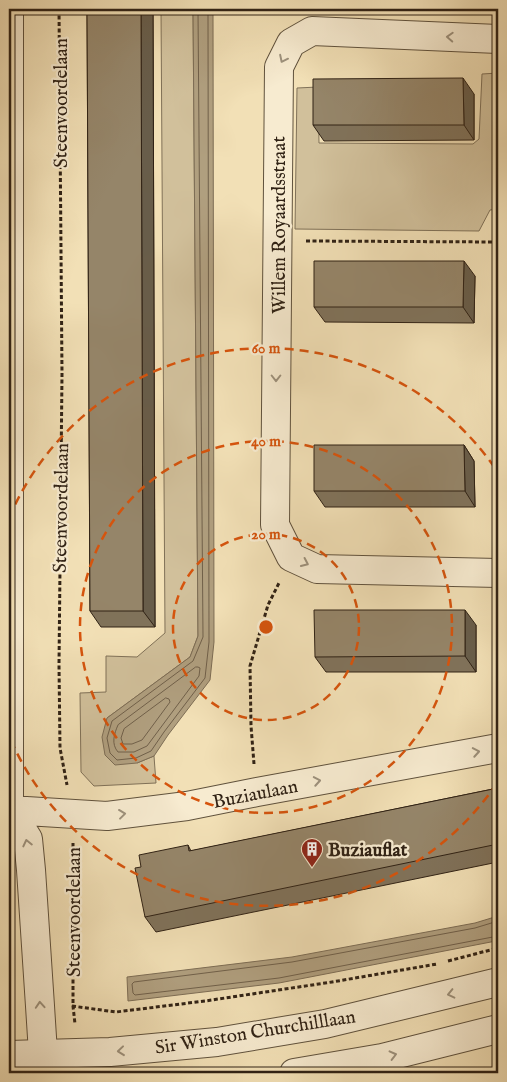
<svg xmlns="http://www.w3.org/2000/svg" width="507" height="1082" font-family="'IM FELL English',serif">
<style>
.green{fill:#d1c09b;stroke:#807158}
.water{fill:#b09f7f;stroke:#7d6d55}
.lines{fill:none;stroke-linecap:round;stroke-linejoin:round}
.shore{stroke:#70604a;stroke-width:1}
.minor-casing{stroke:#60523d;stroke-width:30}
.tertiary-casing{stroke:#60523d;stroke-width:30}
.path{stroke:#302215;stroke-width:3;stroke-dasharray:4 2.5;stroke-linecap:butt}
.minor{stroke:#f7ebd0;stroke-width:28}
.tertiary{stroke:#f7ebd0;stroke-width:28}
.tram{stroke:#302215;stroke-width:1}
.wall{fill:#80725a;stroke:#302215}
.shaded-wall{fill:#685d4a;stroke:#302215}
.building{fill:#958569;stroke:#302215}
.oneway{stroke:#9d917c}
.ring{fill:none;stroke:#d6540d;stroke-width:2.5;stroke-dasharray:9 6}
.labels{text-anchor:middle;stroke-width:4.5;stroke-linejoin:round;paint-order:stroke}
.street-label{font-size:19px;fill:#302215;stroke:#f7ebd0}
.poi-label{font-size:19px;font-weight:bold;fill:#302215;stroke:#f7ebd0;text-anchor:start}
.centre{fill:#d6540d;stroke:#f7ebd0;stroke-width:2.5}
.ring-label{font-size:15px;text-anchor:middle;font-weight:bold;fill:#d6540d;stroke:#f7ebd0;stroke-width:4.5;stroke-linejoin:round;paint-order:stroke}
</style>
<rect width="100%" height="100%" fill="#f2e0b6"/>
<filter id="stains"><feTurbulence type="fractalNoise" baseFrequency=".004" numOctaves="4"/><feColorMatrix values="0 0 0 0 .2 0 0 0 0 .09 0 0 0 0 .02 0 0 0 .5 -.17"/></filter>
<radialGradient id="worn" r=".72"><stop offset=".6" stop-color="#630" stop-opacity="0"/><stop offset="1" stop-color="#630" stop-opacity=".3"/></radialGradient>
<path class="green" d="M161,9h32l5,627 -8,21 -83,61 30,45 17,-7 2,27 -62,3 -13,-14 -1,-79 26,-1v-36l31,1 28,-24z
M498,73v136l-8,1 -11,21 -184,-2 2,-141 21,-1 1,56 154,1 6,-5 3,-65z"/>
<path class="water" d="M193,9h20l1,633 -4,38 -42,55 -14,21 -17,7 -22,2 -10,-10 -3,-18 5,-19 83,-61 8,-21z
M498,916v24l-2,1 -217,42 -151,18 -1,-24 165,-20 183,-34z"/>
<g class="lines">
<path class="shore" d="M198,9l5,628 -10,24 -81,60 -5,17 3,15 7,7 19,-2 15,-7 13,-19 41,-54 4,-36 -1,-633
M196,667h2l2,1 -1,8 -52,70 -13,6h-16c-7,-8 -4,-18 0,-27z
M166,698l3,1 1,3 -28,38 -10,4h-9l-2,-6 3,-9z
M498,921l-23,7 -183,34 -158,20 -2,2 1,9 2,2 144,-17 219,-42"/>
<g class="minor-casing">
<path id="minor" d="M498,39l-186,-8 -21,12 -12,24 -4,458 16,32 26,12 181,4
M10,810l97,6 80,-10 70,-14 241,-44
M10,810l18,29 3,31 9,136 3,47v20
M9,813v-804"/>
</g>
<g class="tertiary-casing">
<path id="tertiary" d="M9,1055l101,-3 107,-10 108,-18 173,-42
M294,1073l88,-15 116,-29"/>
</g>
<path class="path" d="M59,9l3,365 -3,291 1,83 7,37
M306,241l192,1
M254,764l-3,-38 -1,-60 18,-61 11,-22
M73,843v163l2,18
M448,961l50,-13
M72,1006l44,6 89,-11 127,-19 105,-18"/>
<use href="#minor" class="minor"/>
<use href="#tertiary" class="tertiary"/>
<path class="tram" d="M477,1073l21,-7"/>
</g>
<path class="wall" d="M87,9h66l2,618h-54l-11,-16z
M474,94v46l-150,1 -11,-16z
M475,276l-1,47 -149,-1 -11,-15z
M464,445l10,16 1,46h-150l-11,-16z
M476,625v47h-150l-11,-15z
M498,788v74l-342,70 -11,-15 43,-72 3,6z"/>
<path class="shaded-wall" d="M141,9h12l2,618 -12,-16z
M463,78l11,16v46l-10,-15z
M464,261l11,15 -1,47 -11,-16z
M464,445l10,16 1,46 -10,-16z
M465,610l11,15v47l-11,-16z"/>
<path class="building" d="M87,9h54l2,602h-53z
M463,78l1,47h-151v-46z
M314,261h150l-1,46h-149z
M314,445h150l1,46h-151z
M314,610h151v46l-150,1z
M498,788v56l-353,73 -10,-49 6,-1 -2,-12 49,-10 1,6z"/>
<defs><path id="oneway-chevron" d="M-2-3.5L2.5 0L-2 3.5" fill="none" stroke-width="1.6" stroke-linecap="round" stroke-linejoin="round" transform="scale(1.25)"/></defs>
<g class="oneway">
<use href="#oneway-chevron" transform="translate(450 37) rotate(-177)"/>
<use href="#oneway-chevron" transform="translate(283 59) rotate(116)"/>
<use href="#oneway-chevron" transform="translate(276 378) rotate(90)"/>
<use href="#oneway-chevron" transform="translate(305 563) rotate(25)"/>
<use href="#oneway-chevron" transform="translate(476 752) rotate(-10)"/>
<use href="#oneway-chevron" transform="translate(317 781) rotate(-10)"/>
<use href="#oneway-chevron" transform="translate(122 814) rotate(-7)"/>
<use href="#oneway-chevron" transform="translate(27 843) rotate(-103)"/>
<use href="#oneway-chevron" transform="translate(451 994) rotate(167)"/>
<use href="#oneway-chevron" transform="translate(40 1005) rotate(-94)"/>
<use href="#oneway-chevron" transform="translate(121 1051) rotate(174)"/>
<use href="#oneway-chevron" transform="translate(393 1055) rotate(-14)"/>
</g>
<g class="ring">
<circle cx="266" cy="627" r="93"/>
<circle cx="266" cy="627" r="186"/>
<path d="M497 783A279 279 0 0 1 9 736M9 518A279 279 0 0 1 497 471"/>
</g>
<defs>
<g id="building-pin" transform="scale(1.125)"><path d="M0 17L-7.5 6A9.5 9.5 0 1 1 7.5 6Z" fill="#8f2418" stroke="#f7ebd0"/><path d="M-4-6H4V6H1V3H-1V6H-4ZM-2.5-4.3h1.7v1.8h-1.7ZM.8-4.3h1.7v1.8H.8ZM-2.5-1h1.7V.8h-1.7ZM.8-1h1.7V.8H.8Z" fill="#fff"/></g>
</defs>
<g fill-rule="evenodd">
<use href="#building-pin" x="312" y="849"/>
</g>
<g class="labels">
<g class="street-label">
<text transform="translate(60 103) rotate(-90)" y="7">Steenvoordelaan</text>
<text transform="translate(278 225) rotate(-90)" y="7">Willem Royaardsstraat</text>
<text transform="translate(60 508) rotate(-89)" y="7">Steenvoordelaan</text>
<text transform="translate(255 793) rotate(-11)" y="7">Buziaulaan</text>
<text transform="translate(73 912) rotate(-90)" y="7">Steenvoordelaan</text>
<text transform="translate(255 1031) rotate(-9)" y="7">Sir Winston Churchilllaan</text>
</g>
<g class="poi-label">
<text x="328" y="856">Buziauflat</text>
</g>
</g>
<circle cx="266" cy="627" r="8" class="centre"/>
<g class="ring-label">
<text x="266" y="353">60 m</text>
<text x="266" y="446">40 m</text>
<text x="266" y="539">20 m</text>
</g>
<rect width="507" height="1082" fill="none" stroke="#f2e0b6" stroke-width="30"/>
<rect x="10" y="10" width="487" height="1062" fill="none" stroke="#302215" stroke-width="2.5"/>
<rect x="15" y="15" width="477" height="1052" fill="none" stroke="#302215"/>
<rect width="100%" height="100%" filter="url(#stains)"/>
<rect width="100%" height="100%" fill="url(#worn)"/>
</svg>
